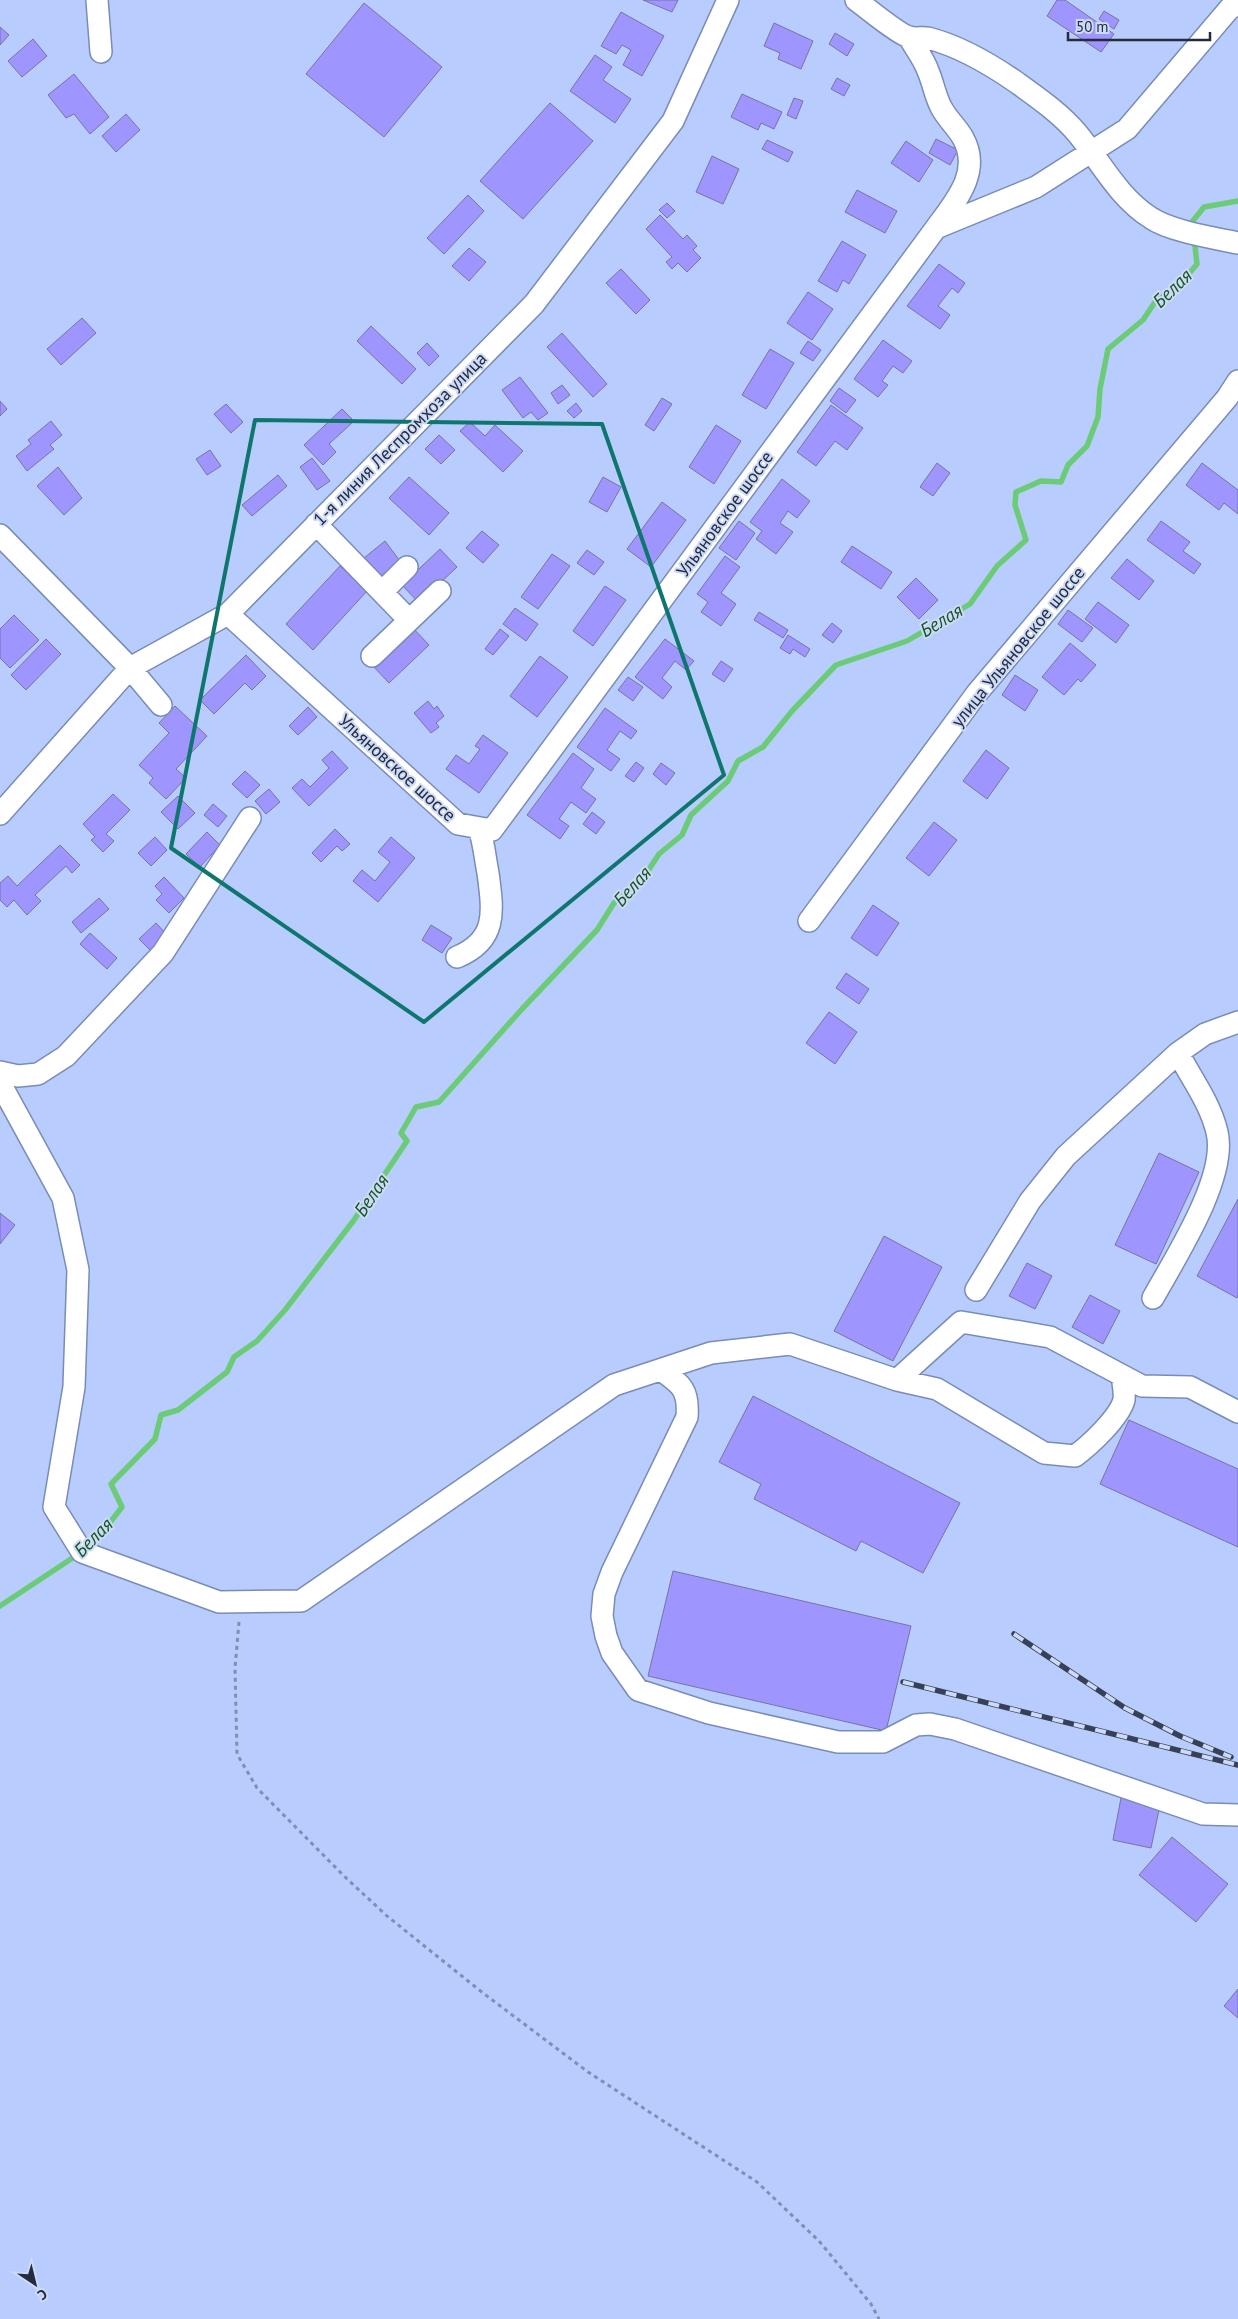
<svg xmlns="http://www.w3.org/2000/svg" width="1238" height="2319" font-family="'PT Sans',sans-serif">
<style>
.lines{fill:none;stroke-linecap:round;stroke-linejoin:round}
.stream{stroke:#6ccb77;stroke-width:5.5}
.building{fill:#9f95fe;stroke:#7774a2}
.minor-casing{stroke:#798cb8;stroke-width:24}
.path{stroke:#7f8fb4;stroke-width:3;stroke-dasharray:4 4;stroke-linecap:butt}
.minor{stroke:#fff;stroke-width:21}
.rail-casing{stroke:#374056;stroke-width:5.5}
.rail{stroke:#cddaf7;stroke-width:4;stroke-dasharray:11;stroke-linecap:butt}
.marked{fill:none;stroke:#0f766e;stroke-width:4;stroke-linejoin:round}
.labels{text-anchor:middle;stroke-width:4;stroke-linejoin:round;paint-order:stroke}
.street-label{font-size:18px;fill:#232b3d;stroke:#cddaf7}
.water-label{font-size:19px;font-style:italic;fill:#11551f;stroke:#cddaf7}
</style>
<rect width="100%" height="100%" fill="#b8cdfd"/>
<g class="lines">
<path class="stream" d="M1192,229v-7l12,-15 34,-6
M87,1548l18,-19 17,-22 -11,-23 44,-45 6,-24 17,-5 49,-38 7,-15 23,-16 28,-31 69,-90 53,-79 -6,-8 15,-26 23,-5 83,-93 75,-79 17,-27 26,-20 19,-29 23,-19 9,-20 37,-34 10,-20 25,-14 29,-36 44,-46 71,-24 63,-37 27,-38 29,-26 -11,-35 1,-13 25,-11 20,1 7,-17 19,-19 11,-29 2,-28 8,-40 35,-29 14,-21 20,-11 20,-24 -3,-26
M0,1606l80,-53"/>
</g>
<path class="building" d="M643,0h35l-6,12z
M1057,0h8l49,34 -13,18 -54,-36z
M364,3l78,64 -58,70 -78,-63z
M1104,11l15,9 -5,9 -15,-10z
M621,12l43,24 -22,40 -19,-11 8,-15 -9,-5 -6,9 -15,-8z
M774,23l39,18 -12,28 -23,-10 2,-6 -16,-7z
M0,27l9,8 -9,10z
M835,33l19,11 -7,12 -18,-12z
M33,39l14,17 -25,21 -14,-16z
M595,55l17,12 -9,13 28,19 -16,24 -45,-32z
M74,74l35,43 -19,17 -16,-20 -8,4 -18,-23z
M837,78l13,7 -6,11 -13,-7z
M742,94l40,18 -8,17 -13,-6 -3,7 -27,-13z
M794,98l9,3 -7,18 -9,-4z
M550,103l43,38 -70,78 -43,-38z
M126,114l14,16 -24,22 -14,-16z
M936,139l22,11 -8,15 -21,-12z
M767,140l26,12 -5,10 -26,-13z
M906,141l27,19 -14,22 -28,-19z
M712,156l27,13 -16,35 -27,-12z
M857,190l40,21 -12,22 -40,-21z
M468,195l16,16 -40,43 -17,-16z
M667,203l8,8 -8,7 -8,-8z
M660,215l23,24 4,-4 10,11 -4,4 8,8 -14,14 -9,-9 -6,6 -6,-7 6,-5 -26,-28z
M842,241l24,14 -17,29 -6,-4 -6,12 -19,-11z
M469,248l17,14 -17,19 -17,-15z
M939,264l26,19 -7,10 -6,-5 -14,18 12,9 -10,14 -33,-23z
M621,269l29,31 -14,14 -30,-31z
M808,292l25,17 -21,31 -25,-17z
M82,318l14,15 -35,32 -14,-16z
M371,326l45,43 -14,15 -45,-43z
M562,333l45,51 -14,13 -46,-50z
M883,340l29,21 -9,12 -10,-7 -11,15 6,4 -10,12 -24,-18z
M808,341l13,9 -8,11 -13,-8z
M427,343l12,13 -10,10 -12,-13z
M770,349l24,14 -28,46 -24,-14z
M520,377l28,36 -10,7 -7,-8 -8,6 -21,-28z
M562,385l8,10 -12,9 -7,-11z
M839,388l17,12 -10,13 -16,-12z
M662,398l10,6 -18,27 -9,-6z
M0,401l7,8 -7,7z
M576,403l6,8 -8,7 -7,-7z
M226,404l17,18 -12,11 -17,-19z
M831,405l32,23 -16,22 -12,-9 -19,25 -19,-14z
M342,409l12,12 -25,23 7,8 -13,13 -19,-20z
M51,421l11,14 -12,10 4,4 -27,22 -11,-15 15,-12 -3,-4z
M470,422l15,14 10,-11 28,26 -20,21 -43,-41z
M716,425l25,16 -27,43 -25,-17z
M439,435l16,15 -14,14 -16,-15z
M210,450l11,16 -14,9 -11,-16z
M312,458l18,23 -13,9 -17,-23z
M937,463l13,10 -17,23 -13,-9z
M1202,463l36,27v24l-14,-11 -5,7 -33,-25z
M58,467l24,31 -18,17 -27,-29z
M278,475l9,11 -35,30 -10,-11z
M409,477l40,36 -20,22 -40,-37z
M603,477l18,10 -14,25 -18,-10z
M782,479l28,22 -13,17 -9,-7 -8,12 13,9 -17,22 -20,-15 6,-8 -12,-9z
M662,502l24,18 -35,47 -24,-18z
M739,521l16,12 -19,27 -17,-12z
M1161,521l29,21 -7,9 18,13 -7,10 -47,-34z
M482,531l17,14 -16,18 -17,-15z
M385,541l15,20 -21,17 -15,-20z
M852,546l40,26 -11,17 -40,-27z
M440,549l17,18 -38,36 -17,-18z
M587,550l17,12 -10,13 -17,-12z
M552,554l18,12 -32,43 -17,-12z
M725,556l15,11 -19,26 15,11 -15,22 -20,-14 7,-10 -11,-8z
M1127,559l27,22 -15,19 -28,-22z
M340,566l27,25 -54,59 -27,-26z
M916,578l22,22 -19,19 -22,-22z
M605,586l21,14 -33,46 -20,-15z
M1098,602l31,23 -13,18 -31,-24z
M515,608l23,16 -12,17 -23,-17z
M1068,610l25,18 -11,14 -24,-18z
M759,612l29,18 -5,8 -29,-18z
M14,615l25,25 -29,28 -10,-10v-29z
M832,623l10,8 -9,12 -11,-8z
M412,627l17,18 -40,38 -17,-18z
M500,629l9,7 -16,19 -8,-6z
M788,635l22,14 -5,8 -12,-8 -3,5 -10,-6z
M46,639l15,15 -35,36 -15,-15z
M665,639l29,22 -8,9 -11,-9 -13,17 10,9 -9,12 -28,-22z
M1070,643l26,22 -15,17 -3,-3 -14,16 -22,-18z
M246,655l20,21 -14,14 -7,-7 -31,31 -14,-14z
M540,656l28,21 -31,40 -27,-21z
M721,661l12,8 -9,13 -12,-8z
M1015,675l23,15 -13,21 -23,-16z
M628,677l15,10 -10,14 -15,-11z
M428,701l6,8 3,-3 7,10 -8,7 3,4 -8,6 -17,-20z
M175,706l32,30 -31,33 10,9 -20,21 -17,-16 4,-5 -14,-13 30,-32 -10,-10z
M308,707l9,10 -19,18 -9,-9z
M605,708l32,23 -6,8 -11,-8 -13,19 13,9 -9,12 -34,-24z
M483,735l25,18 -29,40 -33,-24 10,-14 13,9 11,-15 -5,-3z
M986,750l23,18 -22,31 -24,-18z
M332,751l16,17 -39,38 -17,-18 10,-9 8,8 19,-19 -7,-8z
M573,753l21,16 -13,19 15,11 -10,14 -15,-11 -12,17 10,7 -9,13 -33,-24z
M636,762l8,6 -10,14 -9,-6z
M661,763l14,10 -9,12 -13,-11z
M245,771l15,14 -13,13 -15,-14z
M269,789l11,13 -14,12 -11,-13z
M113,794l17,16 -24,24 8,7 -11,11 -12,-12 4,-3 -12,-13z
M178,796l17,17 -17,16 -17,-17z
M213,804l14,12 -9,11 -14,-12z
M592,812l13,10 -9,12 -13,-10z
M934,822l23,18 -28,36 -23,-18z
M335,829l15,15 -8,7 -5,-5 -16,16 -9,-9z
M207,832l13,13 -20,22 -14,-13z
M155,837l12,13 -16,16 -13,-13z
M391,837l24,21 -37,44 -25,-21 9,-11 13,11 15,-19 -12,-10z
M60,845l20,20 -8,8 -6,-7 -31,29 6,6 -14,14 -13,-15 -7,7 -7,-7v-17l8,-7 9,10z
M164,877l20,21 -15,15 -13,-13 6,-6 -7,-8z
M99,898l10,11 -28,24 -9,-11z
M873,905l26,18 -22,33 -26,-18z
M156,923l13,14 -17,15 -13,-13z
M431,925l21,13 -10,15 -20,-13z
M90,933l27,25 -10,11 -27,-25z
M846,973l23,16 -10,15 -23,-16z
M829,1012l28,20 -22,32 -29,-21z
M1159,1153l40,19 -43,92 -41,-19z
M1238,1199v96l-1,3 -40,-22z
M0,1213l15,12 -15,19z
M884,1236l58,31 -49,94 -59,-30z
M1027,1263l25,13 -17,33 -26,-13z
M1090,1295l30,16 -17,33 -31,-17z
M753,1396l207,107 -37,70 -62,-32 -5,10 -102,-52 7,-15 -42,-22z
M1129,1420l109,49v78l-138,-63z
M673,1571l238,55 -25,105 -238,-55z
M1121,1798l39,7 -9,43 -38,-8z
M1172,1837l56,47 -32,38 -57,-47z
M1238,1989v29l-14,-12z"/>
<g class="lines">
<g class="minor-casing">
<path id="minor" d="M97,0l4,52
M856,0c11,8 42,34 53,37 6,2 13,0 19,1 31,8 62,26 88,44 21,15 44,31 61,51 24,29 41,64 74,85 19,13 63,20 87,25
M909,37c6,11 15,22 19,34 5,11 7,25 13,36 6,12 16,20 22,31 19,34 -8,64 -27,90
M316,524l93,96
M0,535l130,133 31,37
M382,592l25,-25
M228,614l230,210 34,6 444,-602 100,-41 91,-58 103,-121 8,-3
M372,656l68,-65
M0,814l130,-146 98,-54 306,-310 139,-183 55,-121
M809,921l168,-228 250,-295 11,-17
M457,957c41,-17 36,-46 31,-84 -3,-15 -4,-30 -9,-45
M0,1072l18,4 20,-2 28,-18 97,-103 87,-135
M0,1083l63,115 15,72 -4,117 -20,120 28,45 137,50 82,-1 313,-216 97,-32 79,-9 107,36 64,-58 89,15 92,49 48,1 48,25
M976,1290l54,-89 36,-45 112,-103 27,-19 33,-12
M1153,1298c22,-40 75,-121 64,-166 -7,-29 -25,-53 -39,-79
M661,1370c21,15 28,20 26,47l-75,155 -8,22 -2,22 4,20 6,17 26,37 71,23 129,29h45l33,-17 14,-1 25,5 248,85 35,1
M897,1380l40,9 107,64 31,3c15,-11 44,-38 49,-56 1,-7 -1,-17 -2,-24"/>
</g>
<path class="path" d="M239,1622l-4,46 2,86 20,34 87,88 43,40 96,77 105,79 169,110 62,59 52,63 8,15"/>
<use href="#minor" class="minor"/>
<g class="rail-casing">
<path id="rail" d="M1014,1634l111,74 55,28 51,21
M903,1682l335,83"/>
</g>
<use href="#rail" class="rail"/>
</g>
<path class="marked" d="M255,420l347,4 122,351 -300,247 -253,-174z"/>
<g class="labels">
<g class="street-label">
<text transform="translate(400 439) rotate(-45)" y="6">1-я линия Леспромхоза улица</text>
<text transform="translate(725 514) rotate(-54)" y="6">Ульяновское шоссе</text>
<text transform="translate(1018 647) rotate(-51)" y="6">улица Ульяновское шоссе</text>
<text transform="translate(397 768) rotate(42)" y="6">Ульяновское шоссе</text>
</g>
<g class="water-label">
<text transform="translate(1172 288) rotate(-44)" y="7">Белая</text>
<text transform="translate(941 620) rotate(-31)" y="7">Белая</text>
<text transform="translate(632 886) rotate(-48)" y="7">Белая</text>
<text transform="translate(371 1195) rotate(-56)" y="7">Белая</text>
<text transform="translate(93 1537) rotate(-45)" y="7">Белая</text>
</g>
</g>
<g transform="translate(35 2284) rotate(145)" stroke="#cddaf7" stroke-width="4" paint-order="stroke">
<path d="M0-4L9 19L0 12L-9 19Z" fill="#232b3d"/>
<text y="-8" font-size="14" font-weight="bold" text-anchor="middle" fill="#232b3d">С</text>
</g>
<path d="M1068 32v8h142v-8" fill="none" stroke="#232b3d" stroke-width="2.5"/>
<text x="1076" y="32" font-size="15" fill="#232b3d" stroke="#cddaf7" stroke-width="4" paint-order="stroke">50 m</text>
</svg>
